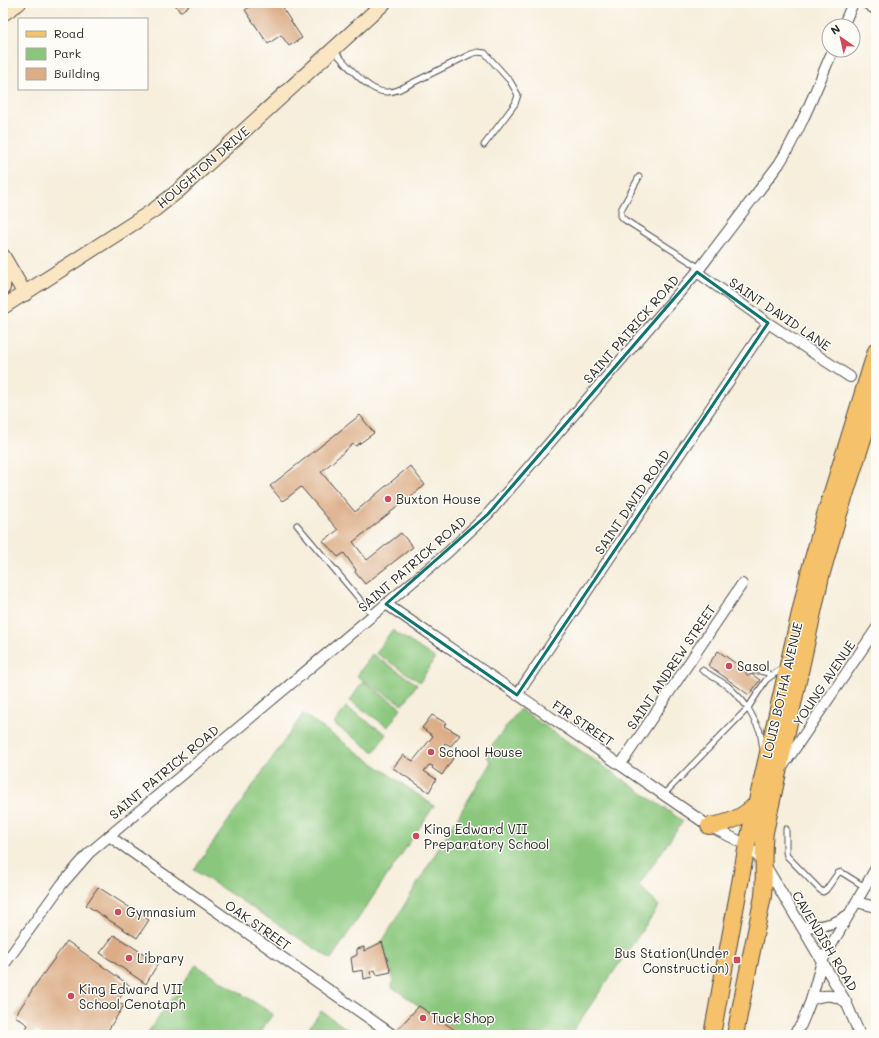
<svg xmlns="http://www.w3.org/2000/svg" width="879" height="1038" font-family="Mali,sans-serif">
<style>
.green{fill:#8ac77d;stroke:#5a7954}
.building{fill:#dbac85}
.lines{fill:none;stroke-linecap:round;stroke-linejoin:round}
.lane-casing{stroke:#4a4846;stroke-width:7}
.street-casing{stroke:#4a4846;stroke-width:12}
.secondary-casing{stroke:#4a4846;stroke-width:16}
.primary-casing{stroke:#4a4846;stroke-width:18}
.lane{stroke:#fff;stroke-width:5}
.street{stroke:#fff;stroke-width:10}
.secondary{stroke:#fbe6c4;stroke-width:14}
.primary{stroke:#f5c16b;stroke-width:16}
.marked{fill:none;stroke:#0f766e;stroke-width:3;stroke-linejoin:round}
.poi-dot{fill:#d1495b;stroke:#fdfcf7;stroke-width:1.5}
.labels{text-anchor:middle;stroke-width:3;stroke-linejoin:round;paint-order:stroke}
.street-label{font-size:13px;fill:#2b2b2b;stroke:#fdfcf7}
.poi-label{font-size:13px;fill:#2b2b2b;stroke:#fdfcf7;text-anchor:start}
</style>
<rect width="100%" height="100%" fill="#fdfcf7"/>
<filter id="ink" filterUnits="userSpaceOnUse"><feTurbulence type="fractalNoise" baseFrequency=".025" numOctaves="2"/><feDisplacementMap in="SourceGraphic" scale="8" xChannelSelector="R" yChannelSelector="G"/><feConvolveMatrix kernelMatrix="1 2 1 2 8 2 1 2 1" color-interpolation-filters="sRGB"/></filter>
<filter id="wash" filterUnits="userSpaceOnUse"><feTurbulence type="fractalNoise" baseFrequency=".012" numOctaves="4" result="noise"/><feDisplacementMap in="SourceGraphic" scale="16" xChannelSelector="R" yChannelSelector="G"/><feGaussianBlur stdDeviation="0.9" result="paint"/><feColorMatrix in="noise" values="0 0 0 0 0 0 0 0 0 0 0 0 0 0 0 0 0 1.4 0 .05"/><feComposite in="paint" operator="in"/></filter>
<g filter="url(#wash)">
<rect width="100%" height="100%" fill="#f7eedc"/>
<path class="green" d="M392,630l43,28 -15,24 -44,-29z
M372,654l45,30 -14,21 -46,-29z
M363,681l38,27 -13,19 -38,-26z
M346,707l40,27 -12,18 -40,-28z
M520,709l163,112 -44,64 20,21 -89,129h-109l-69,-48 1,-10 -11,-35 109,-180 -6,-8z
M303,714l131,92 -103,153 -137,-89z
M196,965l77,49 -15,21h-112z
M321,1011l35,24h-52z"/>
<g id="blocks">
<path class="building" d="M174,3h19l-13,9z
M251,3h38l1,1 -7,5 19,29 -13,8 -8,-11 -13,9 -23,-34 8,-5z
M360,415l14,18 -18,13 -3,-2 -32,28 34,40 55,-46 15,19 -72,57 14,18 34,-27 12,14 -48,37 -10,-12 1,-2 -12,-17 -6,4 -15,-16 15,-11 -37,-43 -14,11 -5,3 -12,-15z
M718,651l42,29 -11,15 -41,-30z
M432,715l14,8 -2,3 16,9 -9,11 -6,-3 -6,7 15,7 -12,18 -10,-7 1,-2 -4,-1 -5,6 12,8 -7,13 -36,-24 10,-13 10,6 20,-25 -11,-8z
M98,887l51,33 -12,18 -51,-33z
M114,935l44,28 -12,21 -46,-31z
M67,941l62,44 -12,17 7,3 -19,30h-62l-8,-5 -2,5h-10l5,-10 -13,-9 21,-32z
M382,942l9,30 -14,3 -2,-5 -5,2 2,5 -8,2 -1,-9 -10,2 -2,-14 6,-3v-6l7,-2v4z
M419,1006l39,26 -2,3h-53l-6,-5z"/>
</g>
</g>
<g filter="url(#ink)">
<use href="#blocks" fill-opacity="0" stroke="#4a4846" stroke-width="1"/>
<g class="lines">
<g class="lane-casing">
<path id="lane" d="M334,51c13,13 35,43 54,41 3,0 7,-1 10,-2l73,-36 7,-2 7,1 25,28 8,14 -3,9 -31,41
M639,177l-18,33v6l4,4 75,48
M297,525l76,90
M702,670l26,16 13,13 7,9 12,23 3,18
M749,672c8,-3 15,0 23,3
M664,794l84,-86 18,-28 18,-13
M786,829v23l1,4 33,34 3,2 3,-2 12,-17 3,-1 24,15"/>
</g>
<g class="street-casing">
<path id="street" d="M866,3l10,7
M843,26l10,-23
M697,272l71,51 82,54
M386,604l323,222 38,19 17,18 82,139 14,33
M517,695l251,-372
M621,764l121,-180
M783,766l93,-137
M109,836l284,199
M856,902l20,5
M801,926c17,2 33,-1 47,-11
M3,966l59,-82 27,-31 358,-300 41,-39 209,-242 82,-108c22,-35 37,-75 54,-114
M811,1000c13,-6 23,-6 35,2
M793,1035l8,-10 5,-12 5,-13 11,-39 54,-93"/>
</g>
<g class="secondary-casing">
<path id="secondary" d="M3,14l16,-11
M3,256l22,38
M3,264l1,11 -1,13
M3,307l151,-97 24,-19 206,-188"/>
</g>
<g class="primary-casing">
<path id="primary" d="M709,826c19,-2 33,-8 46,-21
M712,1035l35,-190 62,-272 16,-58 51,-164
M735,1035l28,-139c2,-21 -1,-42 2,-64l56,-256 16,-56 39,-122"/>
</g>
<use href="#lane" class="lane"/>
<use href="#street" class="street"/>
<use href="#secondary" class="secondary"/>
<use href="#primary" class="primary"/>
</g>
</g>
<path class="marked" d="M697,272l71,51 -251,372 -131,-91 102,-90z"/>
<g class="poi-dot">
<circle cx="388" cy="499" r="4"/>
<circle cx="729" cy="666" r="4"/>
<circle cx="431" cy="752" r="4"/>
<circle cx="416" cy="836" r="4"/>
<circle cx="118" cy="912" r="4"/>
<circle cx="129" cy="958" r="4"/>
<rect x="733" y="956" width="8" height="8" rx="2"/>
<circle cx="71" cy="996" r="4"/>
<circle cx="423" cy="1018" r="4"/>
</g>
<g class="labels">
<g class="street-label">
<text transform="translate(203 167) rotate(-41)" y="5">HOUGHTON DRIVE</text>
<text transform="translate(780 314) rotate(34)" y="5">SAINT DAVID LANE</text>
<text transform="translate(631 329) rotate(-49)" y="5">SAINT PATRICK ROAD</text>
<text transform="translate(632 502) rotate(-56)" y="5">SAINT DAVID ROAD</text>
<text transform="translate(412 564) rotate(-41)" y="5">SAINT PATRICK ROAD</text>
<text transform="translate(671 667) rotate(-56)" y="5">SAINT ANDREW STREET</text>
<text transform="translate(824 683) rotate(-56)" y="5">YOUNG AVENUE</text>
<text transform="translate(782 690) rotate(-77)" y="5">LOUIS BOTHA AVENUE</text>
<text transform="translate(583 723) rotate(34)" y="5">FIR STREET</text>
<text transform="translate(164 772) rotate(-40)" y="5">SAINT PATRICK ROAD</text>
<text transform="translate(258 925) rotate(35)" y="5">OAK STREET</text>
<text transform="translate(825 941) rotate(59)" y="5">CAVENDISH ROAD</text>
</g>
<g class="poi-label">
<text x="396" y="504">Buxton House</text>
<text x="737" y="671">Sasol</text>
<text x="439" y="757">School House</text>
<text x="424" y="834">King Edward VII<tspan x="424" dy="15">Preparatory School</tspan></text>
<text x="126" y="917">Gymnasium</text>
<text x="729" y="958" text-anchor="end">Bus Station(Under<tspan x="729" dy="15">Construction)</tspan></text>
<text x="137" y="963">Library</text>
<text x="79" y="994">King Edward VII<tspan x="79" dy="15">School Cenotaph</tspan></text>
<text x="431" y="1023">Tuck Shop</text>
</g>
</g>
<rect width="879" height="1038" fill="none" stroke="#fdfcf7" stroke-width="16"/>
<rect x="18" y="18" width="130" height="72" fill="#fdfcf7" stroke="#a9a8a5"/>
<rect x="26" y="31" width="20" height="6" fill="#f5c16b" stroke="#a9a8a5"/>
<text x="54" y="38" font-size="12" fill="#2b2b2b">Road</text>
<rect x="26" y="48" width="20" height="12" fill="#8ac77d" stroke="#a9a8a5"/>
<text x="54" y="58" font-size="12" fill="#2b2b2b">Park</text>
<rect x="26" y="68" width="20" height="12" fill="#dbac85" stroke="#a9a8a5"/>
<text x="54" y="78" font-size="12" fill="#2b2b2b">Building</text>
<g transform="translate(841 38) rotate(326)"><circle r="19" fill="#fdfcf7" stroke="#a9a8a5"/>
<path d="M0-3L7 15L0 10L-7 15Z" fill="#d1495b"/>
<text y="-6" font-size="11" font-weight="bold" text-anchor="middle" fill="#2b2b2b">N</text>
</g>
</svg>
